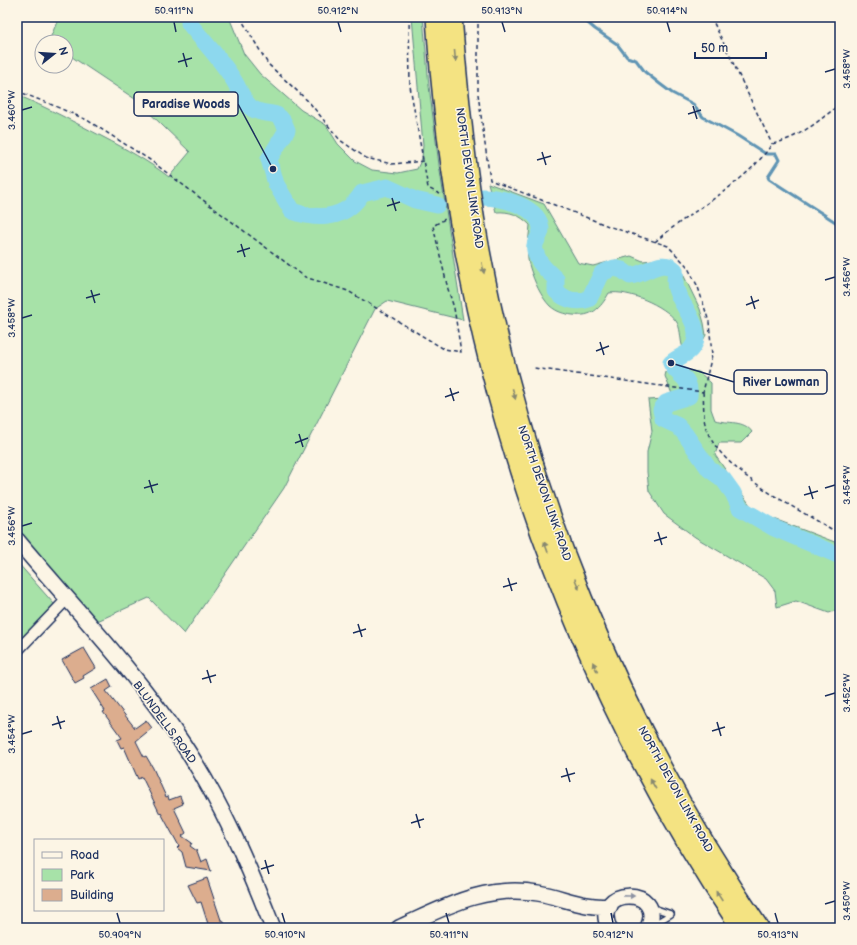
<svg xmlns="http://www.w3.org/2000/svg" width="857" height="945" font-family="'Balsamiq Sans',sans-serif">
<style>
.green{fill:#a7e2a8;stroke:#618883}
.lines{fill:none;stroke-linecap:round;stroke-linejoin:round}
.stream{stroke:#5f94b4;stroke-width:3}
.river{stroke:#8dd8ee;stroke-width:17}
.building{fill:#dcad8e;stroke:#1b2f5e}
.lane-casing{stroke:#1b2f5e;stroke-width:8}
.street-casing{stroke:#1b2f5e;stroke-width:13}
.secondary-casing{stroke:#1b2f5e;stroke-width:18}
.highway-casing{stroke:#1b2f5e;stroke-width:22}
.path{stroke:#1b2f5e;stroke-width:1.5;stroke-dasharray:4 3;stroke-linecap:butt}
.lane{stroke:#fcf5e5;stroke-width:5}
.street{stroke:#fcf5e5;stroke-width:10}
.secondary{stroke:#fcf5e5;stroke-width:15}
.highway{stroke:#f4e382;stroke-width:19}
.oneway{fill:#888970}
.oneway2{fill:#8c92a2}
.ticks{fill:none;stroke:#1b2f5e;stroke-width:1.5}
.labels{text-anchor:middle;stroke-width:3;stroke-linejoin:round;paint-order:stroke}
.street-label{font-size:11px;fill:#1b2f5e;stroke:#fcf5e5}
.leader{fill:none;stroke:#1b2f5e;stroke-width:1.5}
.callout-dot{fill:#1b2f5e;stroke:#fcf5e5;stroke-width:1.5}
.callout{fill:#fcf5e5;stroke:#1b2f5e;stroke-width:1.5}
.callout-label{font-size:12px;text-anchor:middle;font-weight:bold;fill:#1b2f5e}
.neatline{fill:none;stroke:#1b2f5e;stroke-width:1.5}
.ticks-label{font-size:10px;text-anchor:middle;fill:#1b2f5e}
</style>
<rect width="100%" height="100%" fill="#fcf5e5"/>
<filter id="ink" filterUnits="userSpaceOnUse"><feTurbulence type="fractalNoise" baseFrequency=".025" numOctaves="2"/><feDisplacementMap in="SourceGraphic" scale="8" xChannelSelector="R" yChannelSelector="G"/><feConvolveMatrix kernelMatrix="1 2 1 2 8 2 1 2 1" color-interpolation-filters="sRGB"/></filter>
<g filter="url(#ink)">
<path class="green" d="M59,17h170l15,37 16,20 41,36 25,15 12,19 17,17 17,9 26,3 19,-4 5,-11 1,-13 -11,-128h11l6,69 10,79 24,155 -76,-19 -12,8 -91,179 -100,146 -35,-36 -54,24 -78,-92v-435c29,12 57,27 86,42 23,12 45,24 66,40l21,-25 -55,-53 -69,-46v-11l-17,-1z
M488,183l56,21 34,59 15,3 38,-10 12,5 18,-2 9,2 10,7 20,41 4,14 2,12 -12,22 -5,2c-2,-5 -5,-9 -7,-14 -2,-8 -1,-17 -6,-24 -12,-16 -48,-31 -67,-28 -9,16 -17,24 -36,22 -9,-1 -16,-3 -23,-9 -9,-9 -16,-25 -20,-38 -5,-14 -1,-28 0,-43 -10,-10 -20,-14 -34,-13z
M684,370l15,2 12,11v26l4,11c14,4 29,0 37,12l-11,11h-22l-4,12 35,50 19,12 71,27v65l-11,4 -33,-12 -19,6 -2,-16 -9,-12 -71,-42 -31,-23 -15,-23 -2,-19v-20l5,-21 -4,-31 17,-1 7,-5 -7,-18 1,-4z
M17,562l37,42 -37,41z"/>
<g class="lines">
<path class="stream" d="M581,17l14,12 22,15 10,13 9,3 9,12 15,12 12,9 21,11 10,13 35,19 28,18h10l3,6 -11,17 1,2 71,46"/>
<path class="river" d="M190,17l-1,6c16,21 36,40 48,63 4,8 9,19 16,23 15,9 26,-3 34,21l-18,29 7,25 16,27c28,10 54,8 70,-18l25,-6 28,13 22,5
M482,197c18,0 59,9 59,33 -1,8 -8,12 -6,20 2,12 12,21 21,29v12c9,9 21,12 33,8l13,-26 12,-5 8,2 8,6c17,-2 32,-19 45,-6 1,7 -1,13 1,19 5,18 31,41 15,60 -4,6 -14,8 -20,14 6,14 20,12 18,33l-23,7 -5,7 2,9 15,7 7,8 24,35 14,10 10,14 7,15 34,20 66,28"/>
</g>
<path class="building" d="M84,648l12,20 -13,8 1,2 -9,5 -13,-23z
M108,679l4,8 -6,4 29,37 11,-8 6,8 -16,13 8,16 2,-1 7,12 13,29 2,-1 1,4 11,-4 3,8 -9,4 12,25 -4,3 10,7 -2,3 7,5 4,11 6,-3 4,12 -25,-4 -4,-15 -5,-4 2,-2 -18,-33 -1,1 -18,-37 -4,2 -14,-32 -3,1 -4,-8 5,-2 -19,-26 2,-1 -14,-22z
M207,878l14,42h2l3,7 -2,1h-22v-2l6,-2 -7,-22 -4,1 -9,-18z"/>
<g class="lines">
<g class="lane-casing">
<path id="lane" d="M651,907l20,7
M651,926l20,-12"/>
</g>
<g class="street-casing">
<path id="street" d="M17,651l50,-52"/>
</g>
<g class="secondary-casing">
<path id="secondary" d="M17,540c56,67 118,131 166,204 38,57 65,120 90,184
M399,928c46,-21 86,-44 139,-35 24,4 47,16 72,13
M609,928c-19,-42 58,-43 39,0"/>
</g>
<g class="highway-casing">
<path id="highway" d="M436,17c21,329 120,637 305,911
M452,17c6,75 13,150 26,223 44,245 141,483 281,688"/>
</g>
<path class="path" d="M240,17l28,47 41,38 31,38 26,18 26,6 32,-3
M409,17l1,69 18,102 14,7
M478,17v77l12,86 121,47 57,19 19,20 11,21 11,35 3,33 -9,37 -169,-24
M711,17l61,127
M17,91l33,13 37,16 63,40 155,117 43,14 96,58 17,3 -7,-44 -6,-19 -15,-63 12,-7
M655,242c37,-33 88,-55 117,-98 27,-6 47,-23 68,-40
M703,392c1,11 0,26 3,36 14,43 90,80 127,102l7,1"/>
<use href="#lane" class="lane"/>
<use href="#street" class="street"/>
<use href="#secondary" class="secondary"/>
<use href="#highway" class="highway"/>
</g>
<defs><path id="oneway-solid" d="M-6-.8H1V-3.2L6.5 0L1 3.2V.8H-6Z"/></defs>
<g class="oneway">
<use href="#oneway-solid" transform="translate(455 56) rotate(85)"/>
<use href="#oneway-solid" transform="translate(483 268) rotate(79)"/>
<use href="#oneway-solid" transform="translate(514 394) rotate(75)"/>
<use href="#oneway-solid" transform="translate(546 547) rotate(-110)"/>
<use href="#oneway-solid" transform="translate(577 584) rotate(68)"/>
<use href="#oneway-solid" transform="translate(595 667) rotate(-115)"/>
<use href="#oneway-solid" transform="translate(653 784) rotate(-119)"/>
<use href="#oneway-solid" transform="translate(719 896) rotate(-123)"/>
</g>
<use class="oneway2" href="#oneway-solid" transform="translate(629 896) rotate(1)"/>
</g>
<path class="ticks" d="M174,22l2,10M338,22l3,10M502,22l3,10M667,22l3,10M183,53l4,14M178,62l14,-4M825,72l10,-3M693,106l4,13M22,110l10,-3M688,114l13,-4M542,152l4,13M537,160l14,-4M392,198l4,13M387,206l13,-4M241,244l4,13M237,252l13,-4M825,280l10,-3M91,290l4,13M751,296l4,13M86,298l14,-4M746,305l13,-5M22,318l10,-3M600,342l4,13M596,351l13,-5M450,388l4,13M445,397l14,-5M299,434l4,13M295,443l13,-5M149,480l4,13M809,486l4,13M144,488l14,-4M825,488l10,-3M804,495l14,-4M22,526l10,-3M658,532l4,13M654,541l13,-4M508,578l4,13M503,587l14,-4M358,624l4,13M353,633l13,-4M207,670l4,13M202,679l14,-4M825,696l10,-3M57,716l4,13M717,722l4,14M52,725l13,-4M712,731l13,-4M22,734l10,-3M566,768l4,14M561,777l14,-4M416,814l4,14M411,823l13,-4M265,860l4,14M261,869l13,-4M825,904l10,-3M117,913l3,10M282,913l3,10M446,913l3,10M611,913l2,10M775,913l3,10"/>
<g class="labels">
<g class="street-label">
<text transform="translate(470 178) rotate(82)" y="4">NORTH DEVON LINK ROAD</text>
<text transform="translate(545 493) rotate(71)" y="4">NORTH DEVON LINK ROAD</text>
<text transform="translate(165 722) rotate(54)" y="4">BLUNDELLS ROAD</text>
<text transform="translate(676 789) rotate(61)" y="4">NORTH DEVON LINK ROAD</text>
</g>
</g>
<path class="leader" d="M273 169L238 104M671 363L734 382"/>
<g class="callout-dot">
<circle cx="273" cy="169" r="4"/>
<circle cx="671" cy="363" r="4"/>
</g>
<g class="callout">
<rect x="134" y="92" width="104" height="24" rx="4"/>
<rect x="734" y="370" width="93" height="24" rx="4"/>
</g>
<g class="callout-label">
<text x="186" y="108">Paradise Woods</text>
<text x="781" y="386">River Lowman</text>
</g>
<rect width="857" height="945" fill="none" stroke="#fcf5e5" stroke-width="44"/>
<rect x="34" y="839" width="130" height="72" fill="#fcf5e5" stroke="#a2a6af"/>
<rect x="42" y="852" width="20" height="6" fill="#fcf5e5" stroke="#a2a6af"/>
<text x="70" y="859" font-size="12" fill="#1b2f5e">Road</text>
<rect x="42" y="869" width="20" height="12" fill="#a7e2a8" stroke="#a2a6af"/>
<text x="70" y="879" font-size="12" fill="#1b2f5e">Park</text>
<rect x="42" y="889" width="20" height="12" fill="#dcad8e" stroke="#a2a6af"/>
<text x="70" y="899" font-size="12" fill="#1b2f5e">Building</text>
<g transform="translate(54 54) rotate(73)"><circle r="19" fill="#fcf5e5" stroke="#a2a6af"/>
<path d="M0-3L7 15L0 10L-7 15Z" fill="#1b2f5e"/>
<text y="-6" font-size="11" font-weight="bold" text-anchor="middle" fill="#1b2f5e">N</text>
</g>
<path d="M695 52v6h71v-6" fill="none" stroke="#1b2f5e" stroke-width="2"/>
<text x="701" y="52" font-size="12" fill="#1b2f5e" stroke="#fcf5e5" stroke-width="3" paint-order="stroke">50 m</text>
<rect x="22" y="22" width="813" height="901" class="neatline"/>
<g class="ticks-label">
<text x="174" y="14">50.911°N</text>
<text x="338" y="14">50.912°N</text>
<text x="502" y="14">50.913°N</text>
<text x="667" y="14">50.914°N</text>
<text transform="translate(846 69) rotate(-90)" y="4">3.458°W</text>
<text transform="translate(11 110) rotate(-90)" y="4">3.460°W</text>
<text transform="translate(846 277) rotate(-90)" y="4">3.456°W</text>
<text transform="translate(11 318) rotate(-90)" y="4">3.458°W</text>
<text transform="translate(846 485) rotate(-90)" y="4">3.454°W</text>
<text transform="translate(11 526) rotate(-90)" y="4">3.456°W</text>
<text transform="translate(846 693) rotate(-90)" y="4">3.452°W</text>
<text transform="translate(11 734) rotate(-90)" y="4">3.454°W</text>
<text transform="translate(846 901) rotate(-90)" y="4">3.450°W</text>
<text x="120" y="938">50.909°N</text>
<text x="285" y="938">50.910°N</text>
<text x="449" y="938">50.911°N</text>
<text x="613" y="938">50.912°N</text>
<text x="778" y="938">50.913°N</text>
</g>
</svg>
